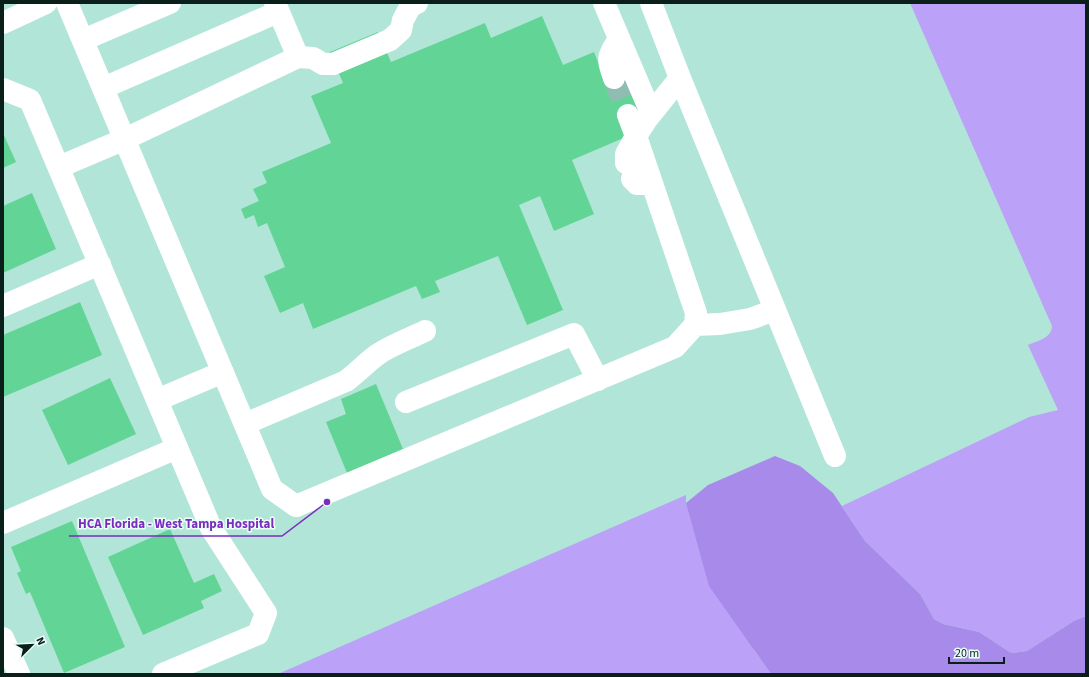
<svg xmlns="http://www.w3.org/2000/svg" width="1089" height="677" font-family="'Source Sans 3',sans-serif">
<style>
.green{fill:#bba1f8}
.forest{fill:#a78ae9}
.building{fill:#62d596}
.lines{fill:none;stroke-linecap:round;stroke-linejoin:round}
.minor-tunnel{stroke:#90bdb1;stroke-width:22;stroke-dasharray:22 11;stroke-linecap:butt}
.minor{stroke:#fff;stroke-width:22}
.leader{fill:none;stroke:#7b2cbf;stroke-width:1.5}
.callout-dot{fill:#7b2cbf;stroke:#eafef8;stroke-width:1.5}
.callout-label{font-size:13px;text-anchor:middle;font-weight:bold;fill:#7b2cbf;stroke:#eafef8;stroke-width:3;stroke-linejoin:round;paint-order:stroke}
</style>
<rect width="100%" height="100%" fill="#b1e5d7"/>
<path class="green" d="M910,3h176v613l-12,5 -47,30 -16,2 -32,-21 -36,-8 -9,-5 -14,-25 -55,-53 -23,-35 187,-89 29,-7 -30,-65c9,-4 24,-7 24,-19z
M686,495v8l68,147 17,24h-493z"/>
<path class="forest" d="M775,456l25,10 33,27 32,48 55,53 14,25 9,5 36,8 32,21 16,-2 47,-30 12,-5v58h-315l-62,-88 -23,-83 22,-18z"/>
<path class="building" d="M542,16l21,49 31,-13 12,30 21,-9 15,36 -24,10 8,18 -54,23 22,54 -40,17 -14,-35 -21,9 44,105 -36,15 -29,-69 -63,25 5,11 -18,7 -6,-13 -103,43 -10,-26 -23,10 -16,-37 21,-9 -18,-44 -9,4 -4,-12 -9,4 -4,-10 18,-8 -6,-12 14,-6 -5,-11 69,-29 -20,-47 32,-13 -13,-31 48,-20 13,30 94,-39 6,15z
M3,133l13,29 -13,6z
M32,193l24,56 -53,24v-67z
M80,302l22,53 -99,42v-62z
M110,378l26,56 -68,31 -26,-55z
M376,384l27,65 -56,24 -21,-51 20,-8 -5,-15z
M72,521l53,126 -61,26 -34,-81 -4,2 -9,-21 4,-2 -10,-24z
M170,529l24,54 20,-9 8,17 -21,10 3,7 -61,27 -35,-78z"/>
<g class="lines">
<path class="minor-tunnel" d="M614,78l14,37"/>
<path class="minor" d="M67,3l205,486 24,17 379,-159 20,-22 1,-12 -60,-177 11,-17 33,-41 -29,-75
M275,3l23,54
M604,3l47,110
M3,23l43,-20
M83,40l87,-37
M614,78c-7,-20 -7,-21 5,-39
M680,78l155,378
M103,88l175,-76
M3,89l27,11 181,428 55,85 -8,21 -95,40
M626,163v-9l10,-18 -8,-21
M59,167l66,-28 173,-82 15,1 10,6h10l57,-24 11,-10 2,-10 7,-13 7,-4
M632,179l5,5h15
M3,306l97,-42
M695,325l25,-1 30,-5 25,-9
M157,400l66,-28
M406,402l168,-68 24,46
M245,424l101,-43c11,-8 20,-18 31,-26 14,-10 32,-16 48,-24
M3,523l174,-75
M3,638l16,36"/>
</g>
<path class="leader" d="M327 502L282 536H69"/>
<circle class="callout-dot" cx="327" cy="502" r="4"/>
<g class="callout-label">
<text x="176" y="528">HCA Florida - West Tampa Hospital</text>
</g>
<rect width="1089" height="677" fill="none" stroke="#0a1f1a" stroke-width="8"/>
<g transform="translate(32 645) rotate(66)" stroke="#eafef8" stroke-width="3" paint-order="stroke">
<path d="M0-3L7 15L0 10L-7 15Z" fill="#0a1f1a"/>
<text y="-6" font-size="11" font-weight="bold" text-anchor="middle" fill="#0a1f1a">N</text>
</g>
<path d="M949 657v6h55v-6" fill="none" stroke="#0a1f1a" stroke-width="2"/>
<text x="955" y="657" font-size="12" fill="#0a1f1a" stroke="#eafef8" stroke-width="3" paint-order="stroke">20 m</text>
</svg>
